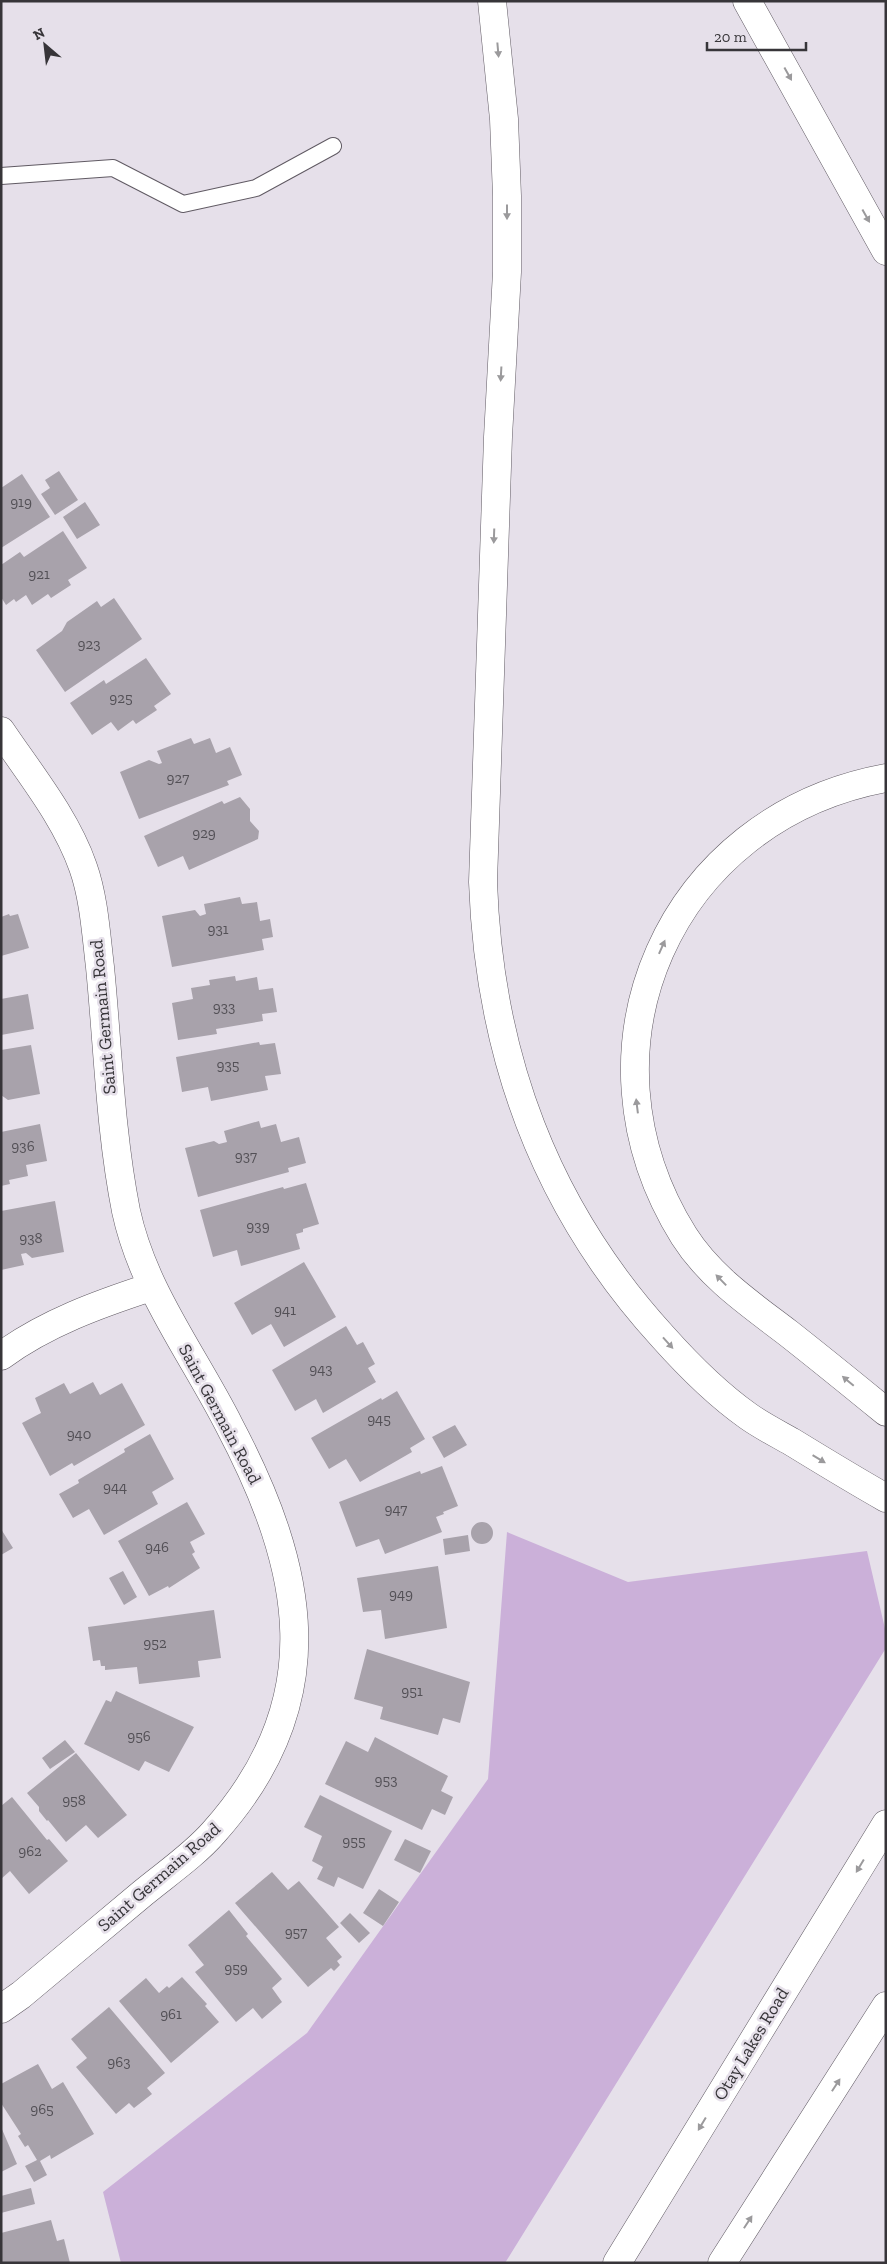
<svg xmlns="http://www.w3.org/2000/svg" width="887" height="2264" font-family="'Zilla Slab',serif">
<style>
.green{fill:#cbb0d9}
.building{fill:#a8a2ab}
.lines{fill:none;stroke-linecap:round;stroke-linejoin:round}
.lane-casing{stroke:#605a63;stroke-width:18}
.street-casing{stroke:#605a63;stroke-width:29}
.primary-casing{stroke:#605a63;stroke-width:29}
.highway-casing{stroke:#605a63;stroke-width:29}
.lane{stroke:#fff;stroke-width:16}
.street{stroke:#fff;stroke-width:28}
.primary{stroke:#fff;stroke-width:28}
.highway{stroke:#fff;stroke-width:28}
.oneway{fill:#9b9a9c}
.labels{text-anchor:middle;stroke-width:5;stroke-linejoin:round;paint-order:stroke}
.number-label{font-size:15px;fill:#535056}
.street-label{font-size:18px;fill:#373539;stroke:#e6e0ea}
</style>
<rect width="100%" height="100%" fill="#e6e0ea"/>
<path class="green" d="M507,1532l121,50 239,-31 19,82v15l-381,615h-384l-18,-71 204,-159 181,-254z"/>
<path class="building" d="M59,471l19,29 -23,15 -14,-21 9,-6 -5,-8z
M22,474l28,43 -49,31v-60z
M85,502l15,23 -23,14 -14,-22z
M63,531l24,37 -19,12 3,5 -20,13 -3,-4 -16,11 -6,-10 -10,7 -2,-3 -8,6 -5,-8v-32l19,-13 4,5z
M114,598l28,41 -77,53 -29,-42 26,-19 5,-9 30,-21 4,6z
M146,658l25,36 -17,12 3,4 -21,14 -3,-4 -15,11 -7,-9 -19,13 -22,-32 34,-23 2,4z
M191,738l3,6 16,-6 6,15 14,-6 12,28 -15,6 2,4 -90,34 -19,-47 29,-12 10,4 3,-1 -5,-12z
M240,797l10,12v12l9,10 -1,8 -69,31 -6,-14 -25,11 -14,-31 78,-35 2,3z
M240,897l2,7 15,-2 3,19 10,-2 3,18 -11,2 2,11 -92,17 -10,-51 33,-6 5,6 6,-2 -2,-10z
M9,914l1,2 8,-2 11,34 -28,8v-39z
M235,976l1,5 21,-4 2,13 14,-2 4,24 -15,2 1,7 -47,8 1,5 -39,6 -6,-37 21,-4 -2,-11 19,-3 -1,-5z
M28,994l6,35 -33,6v-36z
M259,1042l1,3 15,-2 6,31 -16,2 3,14 -57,11 -3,-14 -26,5 -6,-35z
M31,1045l9,49 -32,6 -7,-5v-45z
M259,1121l2,7 15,-4 5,18 18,-5 7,26 -18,5 1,4 -91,25 -13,-49 29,-7 5,3 8,-2 -3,-11z
M40,1124l7,37 -21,4 2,11 -19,4 1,4 -9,2v-54z
M306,1183l13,41 -16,5v3l-7,2 4,15 -59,17 -4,-16 -24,7 -13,-47 83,-23 1,2z
M55,1201l9,51 -32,6 -6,-5 -5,1 3,11 -23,5v-59z
M304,1262l32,55 -52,30 -13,-23 -19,11 -18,-32z
M346,1326l11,19 6,-3 12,22 -7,4 8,14 -53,31 -7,-14 -21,12 -23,-41z
M93,1382l7,13 22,-12 23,42 -71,41 -2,-3 -22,13 -28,-53 19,-10 -6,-15 29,-15 6,11z
M397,1391l28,48 -15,9 2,4 -52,30 -14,-23 -17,10 -18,-31 70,-40 1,2z
M455,1425l12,20 -23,13 -12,-21z
M150,1434l24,45 -22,13 6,12 -54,31 -15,-26 -16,9 -14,-24 20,-11 -1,-3 47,-28 -1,-3z
M442,1466l16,40 -15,6 1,2 -8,3 6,15 -57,22 -6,-15 -23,8 -17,-45 81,-31 1,3z
M187,1502l18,32 -15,8 5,10 -3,2 8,14 -31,20 -1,-2 -19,10 -31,-55z
M471 1533a11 11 0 1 1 22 0a11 11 0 1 1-22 0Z
M1,1529l12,19 -12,7z
M468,1535l2,16 -25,4 -2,-16z
M438,1566l9,62 -62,11 -4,-29 -18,2 -6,-34z
M123,1571l14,26 -13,8 -15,-27z
M214,1610l7,48 -23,3 2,16 -61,7 -2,-17 -32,3v-4h-4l-1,-6 -7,1 -5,-34z
M367,1649l103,33 -10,41 -17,-5 -5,17 -58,-16 3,-12 -29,-8z
M116,1691l78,36 -25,45 -24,-11 -6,10 -55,-27 22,-44 5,2z
M375,1737l73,39 -7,15 12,6 -8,18 -13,-6 -10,21 -97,-46 21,-43 22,11z
M65,1740l10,12 -25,17 -8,-11z
M76,1753l51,62 -29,23 -12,-13 -20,17 -18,-22 -1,1 -8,-10v-4l-12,-14z
M320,1795l72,36 -29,58 -25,-12 -4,10 -17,-8 6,-12 -11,-6 10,-25 -18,-9z
M12,1797l35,43 2,-1 19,22 -39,33 -19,-23 -9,8v-73z
M405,1839l26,12 -11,22 -26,-13z
M272,1872l16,18 11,-9 40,46 -13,11 16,19 -5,4 3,4 -6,6 -3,-3 -23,19 -73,-84z
M379,1889l20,13 -16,24 -20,-13z
M229,1910l19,24 -2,2 36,43 -10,9 10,14 -20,17 -9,-11 -17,14 -41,-50 9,-7 -16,-20z
M350,1913l20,20 -11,10 -19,-20z
M182,1977l25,27 -2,2 14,16 -48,41 -52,-62 27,-23 13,15 8,-7 2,2z
M109,2007l56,66 -18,15 5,6 -18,14 -5,-5 -13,11 -40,-47 11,-9 -16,-19z
M38,2064l14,25 11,-7 31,52 -43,25 -1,-4 -10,6 7,14 -13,7 -9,-16 12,-6 -9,-15 -3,2 -7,-11 3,-2 -20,-31v-19z
M1,2127l16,37 -16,8z
M31,2188l4,16 -34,9v-17z
M51,2220l6,21 7,-2 6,24h-69v-30z"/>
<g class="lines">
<g class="lane-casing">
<path id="lane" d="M1,176l112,-8 70,36 73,-16 77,-42"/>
</g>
<g class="street-casing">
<path id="street" d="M1,731c29,43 65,87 82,136 11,31 13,67 17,100 8,81 10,163 26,244 17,79 67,143 103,214 76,144 103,275 -15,407 -20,23 -48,42 -71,61 -41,34 -81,68 -122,102l-20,14
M1,1356c45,-33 98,-52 150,-69"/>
</g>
<g class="primary-casing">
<path id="primary" d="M617,2263l269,-439
M722,2263l164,-257"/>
</g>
<g class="highway-casing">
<path id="highway" d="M492,1l12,118 3,77v76l-9,165 -15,445c6,174 62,326 180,455 25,28 54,57 85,79 14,10 30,18 44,26 31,19 62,38 94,56
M747,1l139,250
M886,778c-217,40 -319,271 -202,458 26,41 66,68 104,97 33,26 65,52 98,79"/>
</g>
<use href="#lane" class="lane"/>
<use href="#street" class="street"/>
<use href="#primary" class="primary"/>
<use href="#highway" class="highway"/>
</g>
<defs><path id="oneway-solid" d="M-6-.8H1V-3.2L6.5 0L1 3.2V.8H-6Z" transform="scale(1.25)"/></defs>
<g class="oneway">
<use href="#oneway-solid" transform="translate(498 50) rotate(85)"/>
<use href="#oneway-solid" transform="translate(788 74) rotate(61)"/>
<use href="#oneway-solid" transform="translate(507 212) rotate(90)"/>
<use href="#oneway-solid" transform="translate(866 216) rotate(61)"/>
<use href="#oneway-solid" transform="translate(501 374) rotate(93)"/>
<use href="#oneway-solid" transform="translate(494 536) rotate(92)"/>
<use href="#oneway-solid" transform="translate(662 947) rotate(-66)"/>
<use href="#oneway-solid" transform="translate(637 1106) rotate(-97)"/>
<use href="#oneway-solid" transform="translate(721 1280) rotate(-134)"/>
<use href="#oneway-solid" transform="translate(668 1343) rotate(48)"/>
<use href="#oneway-solid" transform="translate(848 1381) rotate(-140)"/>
<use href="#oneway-solid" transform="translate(819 1459) rotate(31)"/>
<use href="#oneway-solid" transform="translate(860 1866) rotate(121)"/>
<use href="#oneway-solid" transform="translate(836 2085) rotate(-57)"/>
<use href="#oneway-solid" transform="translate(702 2124) rotate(121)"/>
<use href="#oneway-solid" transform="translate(748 2222) rotate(-57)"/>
</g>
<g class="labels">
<g class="number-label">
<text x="21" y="507">919</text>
<text x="39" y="579">921</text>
<text x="89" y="649">923</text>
<text x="121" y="703">925</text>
<text x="178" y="783">927</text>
<text x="204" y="838">929</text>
<text x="218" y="934">931</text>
<text x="224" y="1012">933</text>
<text x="228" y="1070">935</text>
<text x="23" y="1151">936</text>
<text x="246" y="1161">937</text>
<text x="258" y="1231">939</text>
<text x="31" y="1243">938</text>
<text x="285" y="1315">941</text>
<text x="321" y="1374">943</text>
<text x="379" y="1424">945</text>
<text x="79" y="1439">940</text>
<text x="115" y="1492">944</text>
<text x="396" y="1514">947</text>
<text x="157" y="1552">946</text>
<text x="401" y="1599">949</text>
<text x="155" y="1648">952</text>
<text x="412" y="1696">951</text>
<text x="139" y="1741">956</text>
<text x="386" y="1785">953</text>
<text x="74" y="1805">958</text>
<text x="354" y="1846">955</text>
<text x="30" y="1856">962</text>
<text x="296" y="1937">957</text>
<text x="236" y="1973">959</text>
<text x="171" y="2019">961</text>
<text x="119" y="2067">963</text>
<text x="42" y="2114">965</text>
</g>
<g class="street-label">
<text transform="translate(103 1017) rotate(-95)" y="6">Saint Germain Road</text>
<text transform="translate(220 1414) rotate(62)" y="6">Saint Germain Road</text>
<text transform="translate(159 1877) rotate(-41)" y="6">Saint Germain Road</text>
<text transform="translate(751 2044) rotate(-59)" y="6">Otay Lakes Road</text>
</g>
</g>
<rect width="887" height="2264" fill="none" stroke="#373539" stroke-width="5"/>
<g transform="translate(45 45) rotate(332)" stroke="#e6e0ea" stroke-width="4" paint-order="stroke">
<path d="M0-4L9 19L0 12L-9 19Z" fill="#373539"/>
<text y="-8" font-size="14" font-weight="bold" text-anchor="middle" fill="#373539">N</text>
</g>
<path d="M707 42v8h99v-8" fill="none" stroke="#373539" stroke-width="2.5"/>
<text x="714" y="42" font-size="15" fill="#373539" stroke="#e6e0ea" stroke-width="4" paint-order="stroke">20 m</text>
</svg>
